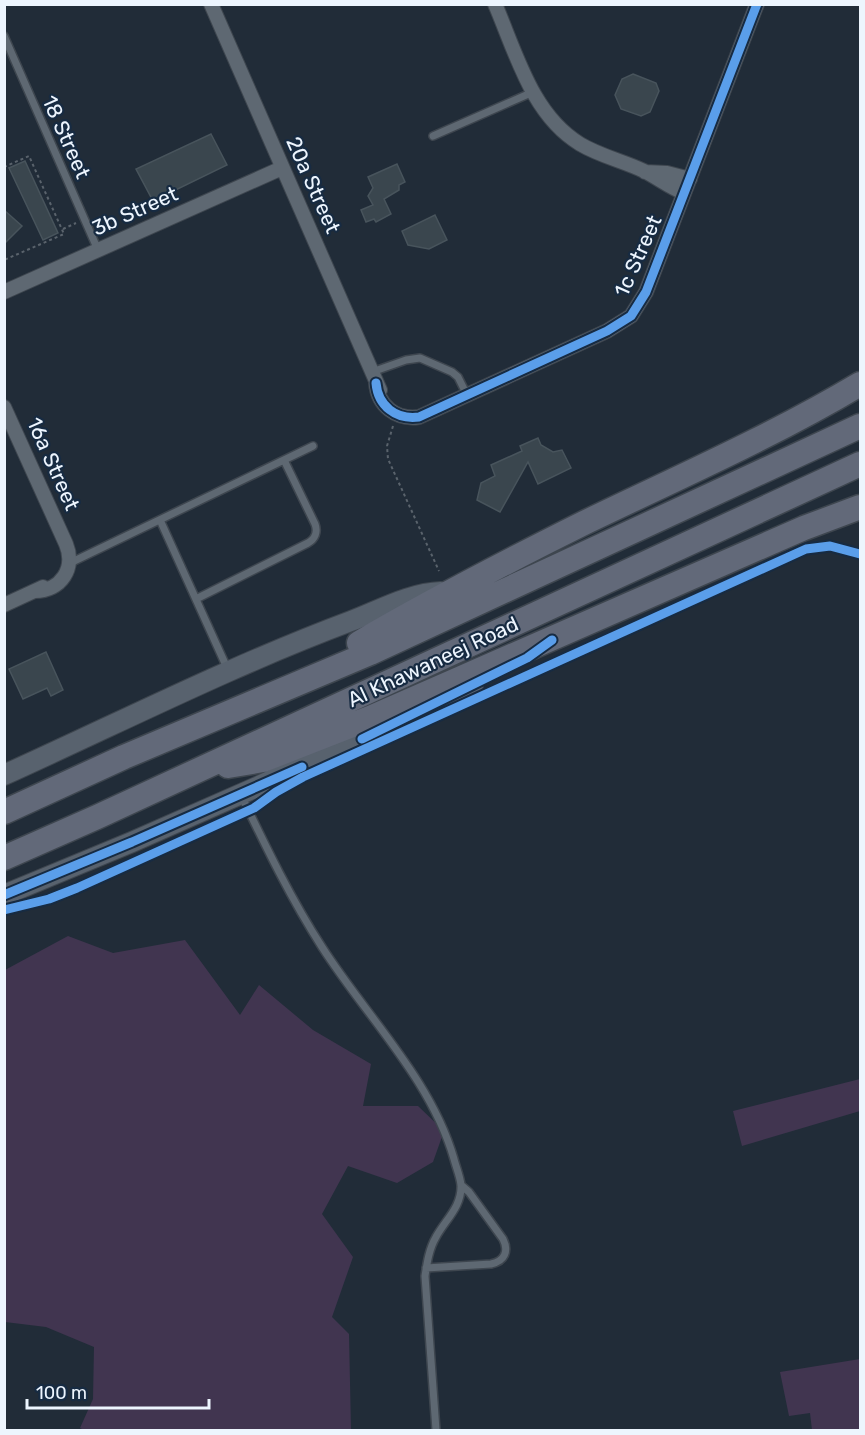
<svg xmlns="http://www.w3.org/2000/svg" width="865" height="1435" font-family="Rubik,sans-serif">
<style>
.green{fill:#413550}
.building{fill:#3a464e;stroke:#48545c;stroke-width:1.5}
.lines{fill:none;stroke-linecap:round;stroke-linejoin:round}
.lane-casing{stroke:#3e464f;stroke-width:10}
.street-casing{stroke:#3e464f;stroke-width:16}
.secondary-casing{stroke:#3e464f;stroke-width:22}
.highway-casing{stroke:#3e464f;stroke-width:27}
.path{stroke:#5a636c;stroke-width:2;stroke-dasharray:3 3;stroke-linecap:butt}
.lane{stroke:#5e6872;stroke-width:7}
.street{stroke:#5e6872;stroke-width:14}
.secondary{stroke:#58626e;stroke-width:20}
.highway{stroke:#626979;stroke-width:24}
.cycleway-casing{stroke:#172b42;stroke-width:13}
.cycleway{stroke:#5a9eea;stroke-width:9}
.labels{text-anchor:middle;stroke-width:4.5;stroke-linejoin:round;paint-order:stroke}
.street-label{font-size:21px;fill:#edf5fe;stroke:#172b42}
</style>
<rect width="100%" height="100%" fill="#212c38"/>
<path class="green" d="M68,936l45,17 72,-13 55,75 19,-30 54,45 58,34 -8,42h55l26,25 -11,31 -36,21 -49,-17 -26,48 31,43 -21,60 17,17 2,96h-267l-4,-2 13,-29 1,-52 -48,-20 -41,-5v-352z
M860,1079v32l-118,35 -9,-35z
M860,1359v71h-48l-2,-17 -21,3 -9,-44z"/>
<path class="building" d="M633,74l23,9 3,8 -9,21 -9,4 -20,-7 -6,-14 7,-16z
M211,134l16,31 -74,36 -17,-32z
M25,161l33,72 -15,7 -34,-72z
M397,164l8,18 -6,3v5l-15,9 7,15 -15,8 -2,-3 -8,3 -5,-12 12,-5 -5,-9 5,-8 -5,-11z
M4,210l18,16 -18,18z
M435,215l12,25 -18,9 -21,-4 -6,-14z
M538,438l3,7 12,7 9,-2 9,18 -33,16 -10,-22 -28,50 -23,-12 4,-17 14,-7 -4,-11 31,-14 -2,-5z
M46,652l17,38 -12,6 -4,-8 -24,11 -14,-30z"/>
<g class="lines">
<g class="lane-casing">
<path id="lane" d="M4,36l94,214
M433,136l100,-44
M372,372l34,-12 14,-2 32,14 6,5 9,18
M160,520l68,150
M70,563l243,-117
M196,599l112,-56c7,-4 10,-11 7,-19l-31,-64
M241,795c25,52 50,104 81,152 44,69 109,132 132,212 2,8 6,17 7,26 1,22 -16,35 -25,52 -7,12 -9,26 -11,39l11,154
M426,1268l65,-4c14,-3 18,-13 12,-25l-34,-47 -8,-7"/>
</g>
<g class="street-casing">
<path id="street" d="M211,4l169,386
M495,4c21,49 37,111 85,140 20,12 43,17 64,27 14,7 25,16 40,22
M645,172l22,1 23,6
M4,292l278,-124
M376,383c2,23 20,37 43,34l188,-86 24,-15 15,-24 111,-288
M4,407l62,137c10,24 -5,47 -31,47
M4,605l39,-18"/>
</g>
<g class="secondary-casing">
<path id="secondary" d="M4,775c115,-52 229,-110 347,-154 29,-11 59,-28 90,-29
M4,895l128,-53 125,-55 216,-102"/>
</g>
<g class="highway-casing">
<path id="highway" d="M359,643c73,-43 149,-82 225,-120 93,-45 187,-86 276,-139
M228,766l35,-6 107,-42 434,-190 56,-21
M4,812l120,-55 246,-104 490,-227
M4,858l93,-41 763,-353"/>
</g>
<path class="path" d="M4,167l25,-11 35,78 -60,26
M63,229l13,-6
M393,426l-6,20 1,13 51,112"/>
<use href="#lane" class="lane"/>
<use href="#street" class="street"/>
<use href="#secondary" class="secondary"/>
<use href="#highway" class="highway"/>
<g class="cycleway-casing">
<path id="cycleway" d="M376,383c2,23 20,37 43,34l188,-86 24,-15 15,-24 111,-288
M362,739l165,-81 25,-18
M4,895l128,-53 170,-75
M4,910l45,-11 28,-11 177,-80 22,-16 27,-15 503,-228 24,-3 30,8"/>
</g>
<use href="#cycleway" class="cycleway"/>
</g>
<g class="labels">
<g class="street-label">
<text transform="translate(66 137) rotate(66)" y="7">18 Street</text>
<text transform="translate(313 185) rotate(66)" y="7">20a Street</text>
<text transform="translate(135 211) rotate(-24)" y="7">3b Street</text>
<text transform="translate(638 256) rotate(-66)" y="7">1c Street</text>
<text transform="translate(53 464) rotate(66)" y="7">16a Street</text>
<text transform="translate(433 662) rotate(-25)" y="7">Al Khawaneej Road</text>
</g>
</g>
<rect width="865" height="1435" fill="none" stroke="#edf5fe" stroke-width="12"/>
<path d="M27 1399v9h182v-9" fill="none" stroke="#edf5fe" stroke-width="3"/>
<text x="36" y="1399" font-size="18" fill="#edf5fe" stroke="#172b42" stroke-width="4.5" paint-order="stroke">100 m</text>
</svg>
